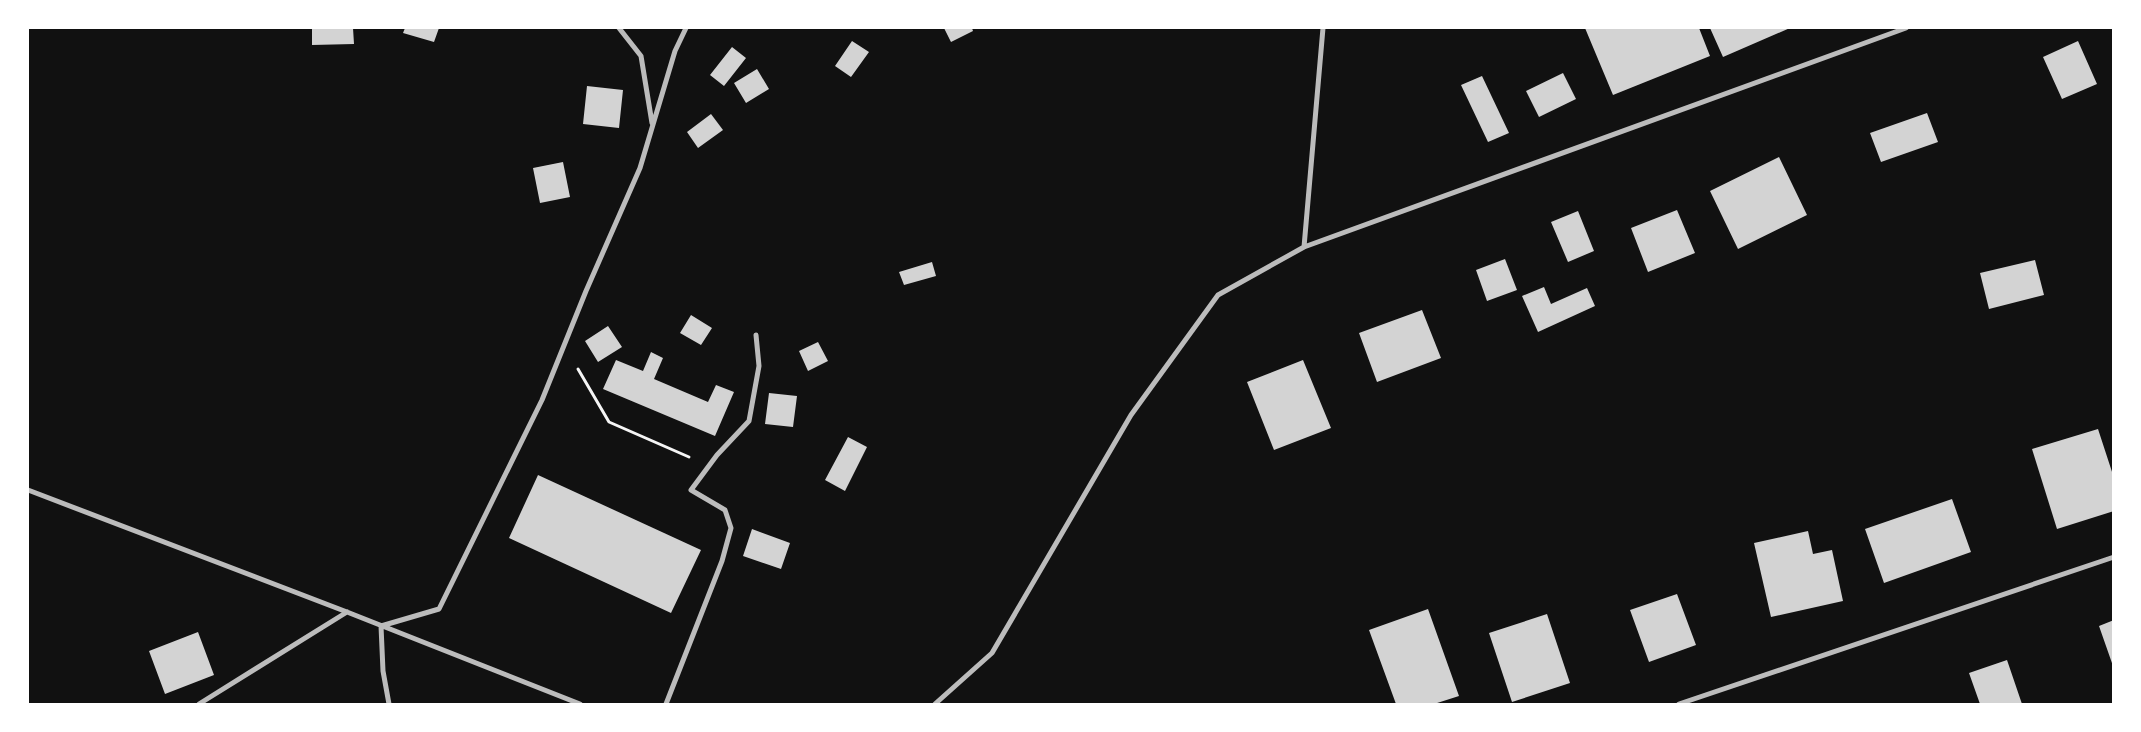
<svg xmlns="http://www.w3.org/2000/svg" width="2141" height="732" font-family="'Open Sans',sans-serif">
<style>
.building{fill:#d3d3d3}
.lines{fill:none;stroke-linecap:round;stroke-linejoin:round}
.path{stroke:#f5f5f5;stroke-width:3}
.minor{stroke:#bcbcbc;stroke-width:5}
</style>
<rect width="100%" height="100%" fill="#111"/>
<path class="building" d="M312,28h41l1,16 -42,1z
M405,28h34l-5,14 -31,-9z
M944,28h28l1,3 -22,11z
M1585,28h114l11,28 -97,39z
M1710,28h80l-67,29z
M852,41l17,11 -18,25 -16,-11z
M2078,41l19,43 -35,15 -19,-42z
M732,47l14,11 -22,28 -14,-11z
M757,69l12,20 -23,14 -12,-20z
M1563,73l13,26 -37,18 -13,-26z
M1482,76l27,57 -21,9 -27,-57z
M587,86l36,4 -4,38 -36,-4z
M1927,113l11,29 -57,20 -11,-29z
M711,114l12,16 -25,18 -11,-16z
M1779,157l28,58 -69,34 -28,-58z
M563,162l7,35 -30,6 -7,-35z
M1677,210l18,43 -47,19 -17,-44z
M1578,211l16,40 -26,11 -17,-40z
M1505,259l12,31 -30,11 -11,-31z
M2035,260l9,35 -55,14 -9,-36z
M932,262l4,14 -32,9 -5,-13z
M1544,287l7,17 36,-16 8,18 -57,26 -16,-36z
M1422,310l19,48 -64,24 -18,-49z
M691,315l21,13 -11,17 -21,-12z
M608,326l14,21 -24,15 -13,-21z
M818,342l10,19 -20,10 -9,-20z
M651,352l12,6 -9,21 54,23 8,-17 18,7 -19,44 -112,-47 13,-29 27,11z
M1303,360l28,68 -57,22 -27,-68z
M769,393l28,3 -4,31 -28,-3z
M2098,429l16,49v33l-57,18 -25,-80z
M848,437l19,10 -22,44 -20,-11z
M538,475l163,75 -30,63 -162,-75z
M1952,499l19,53 -87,31 -19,-54z
M752,529l38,14 -9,26 -38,-13z
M1808,531l5,23 19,-4 11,51 -72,16 -17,-74z
M1677,594l19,51 -47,17 -19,-52z
M1428,609l31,87 -25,8h-38l-27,-74z
M1547,614l23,69 -58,19 -23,-69z
M2114,620v46h-1l-14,-40z
M198,632l16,43 -49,19 -16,-43z
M2007,660l15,44h-42l-11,-31z"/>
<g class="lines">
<path class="path" d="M578,369l31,53 80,35"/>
<path class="minor" d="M619,28l22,28 11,67
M1304,247l19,-219
M28,490l319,122 233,92
M199,704l148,-92
M389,704l-6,-33 -2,-45 58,-17 103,-209 44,-109 54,-123 35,-117 11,-23
M666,704l56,-143 9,-33 -6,-18 -34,-20 26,-35 32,-34 10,-55 -3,-31
M935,704l57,-51 139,-238 87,-120 86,-48 602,-219
M1679,704l435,-147"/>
</g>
<rect width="2141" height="732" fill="none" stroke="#ffffff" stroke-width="58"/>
</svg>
